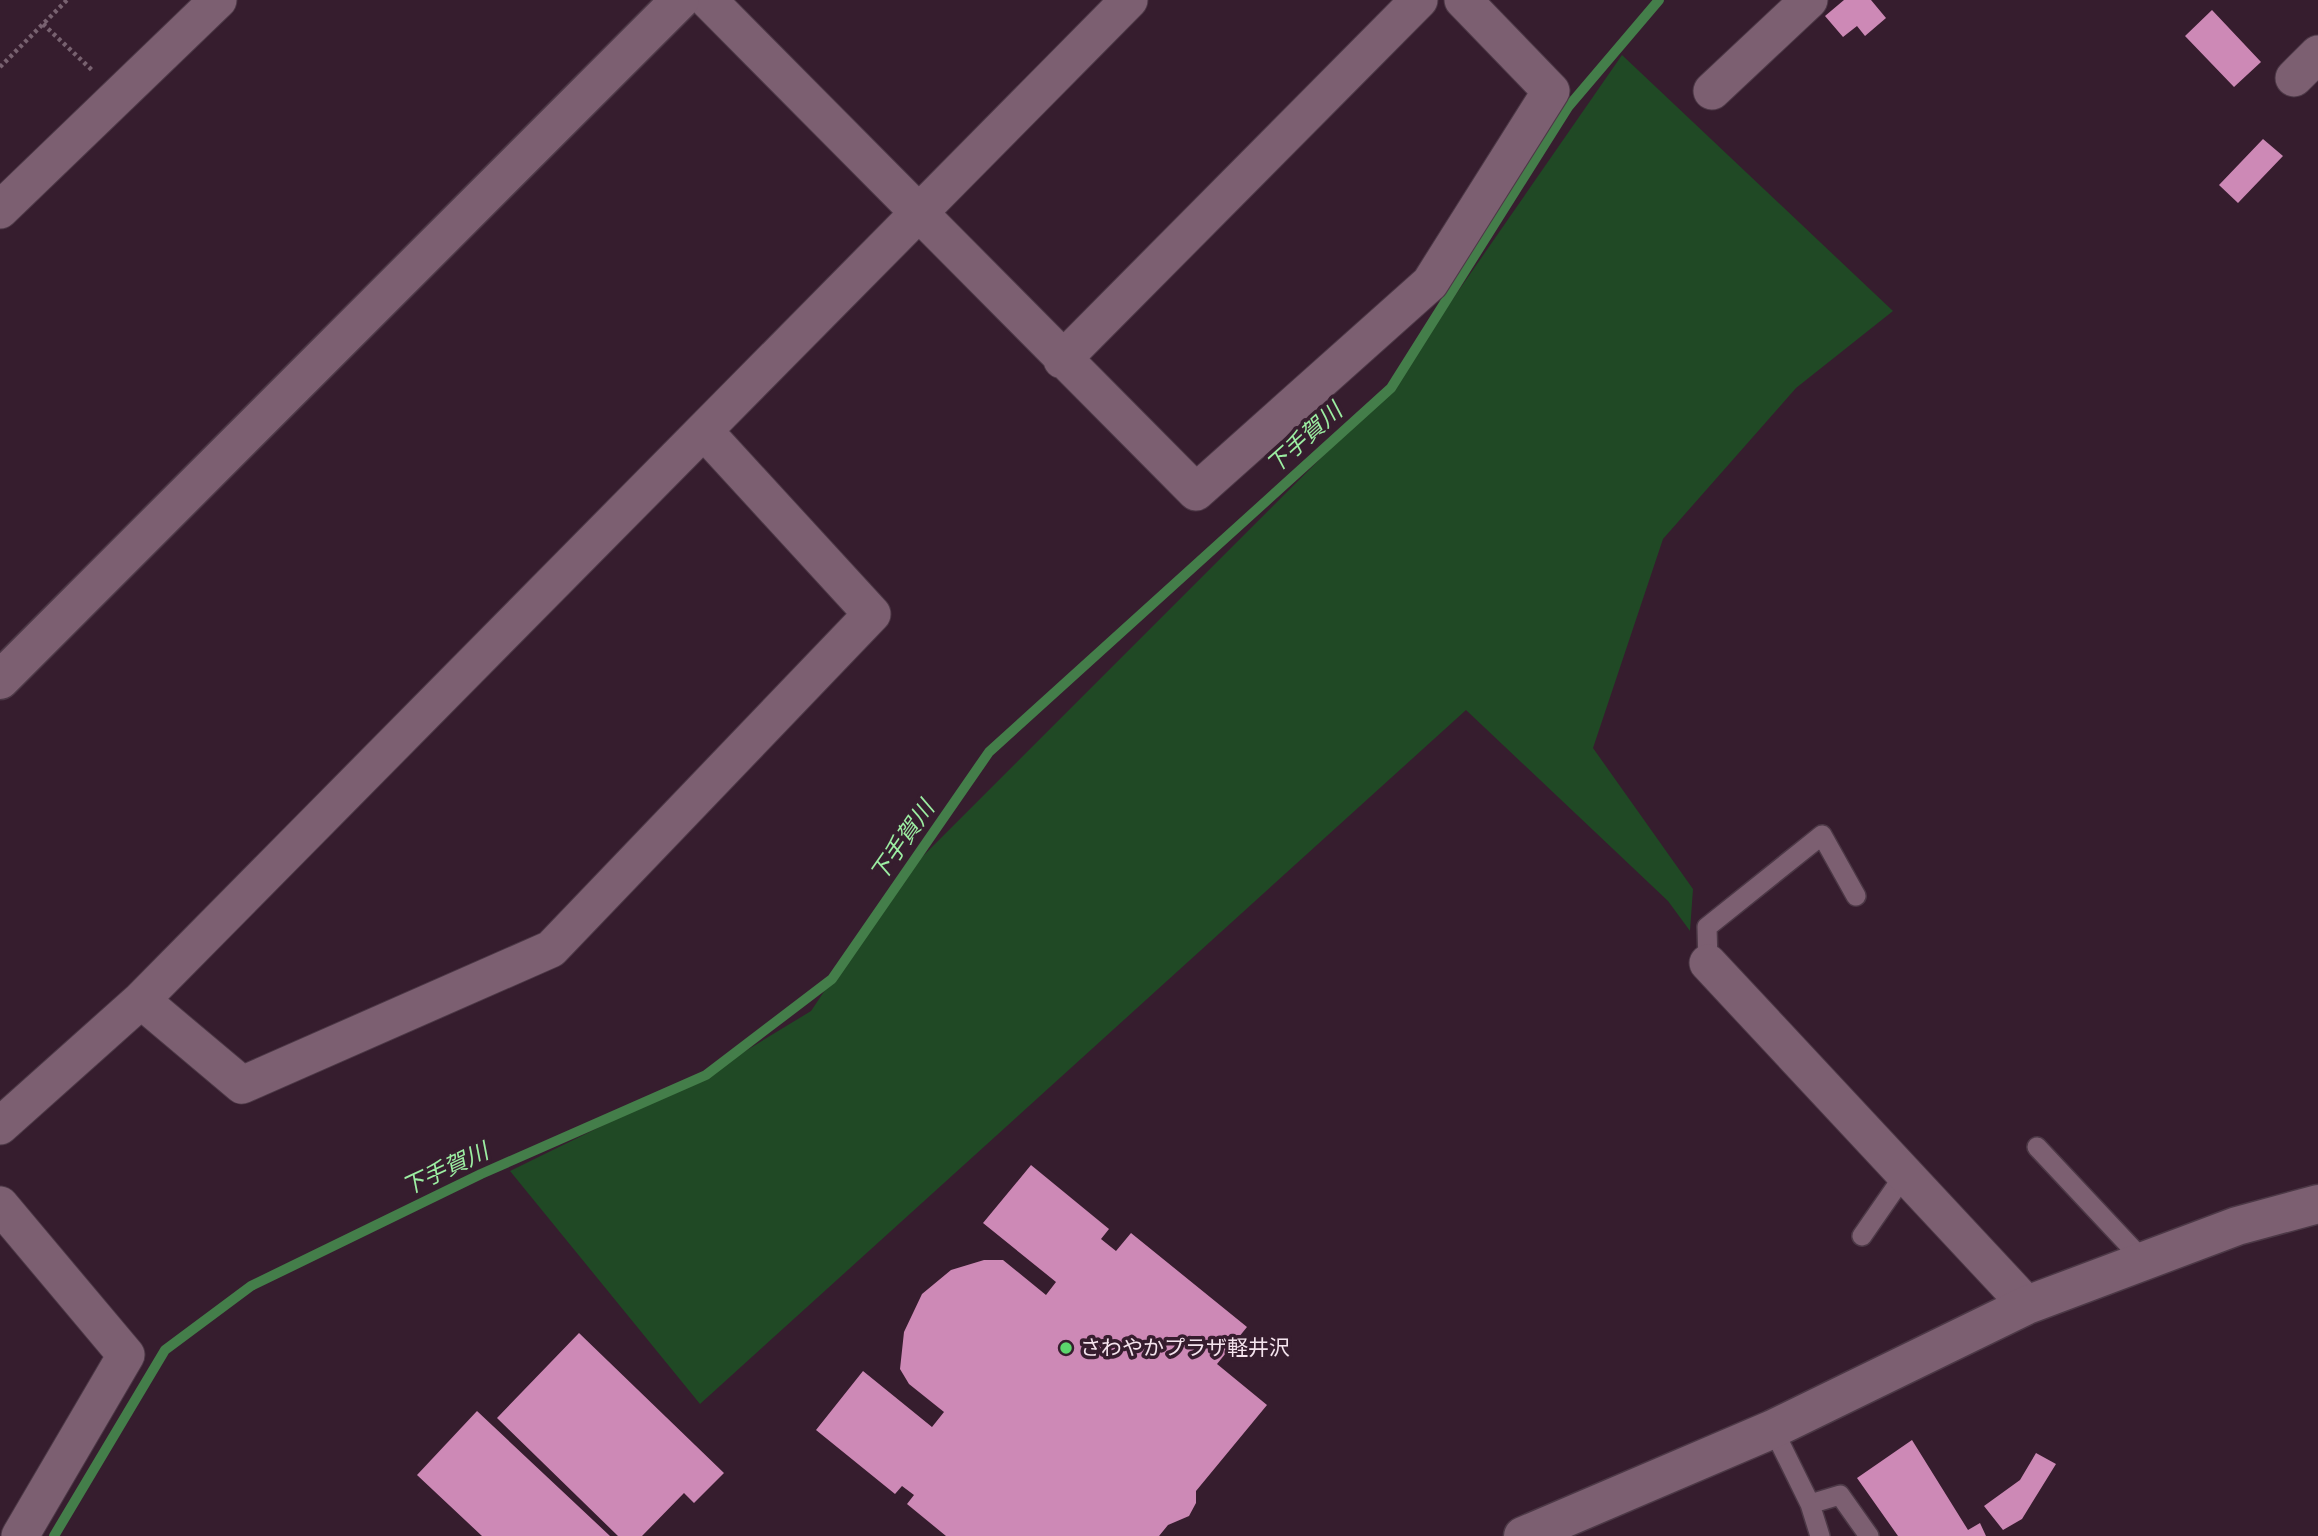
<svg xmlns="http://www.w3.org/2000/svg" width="2318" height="1536" font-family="'PT Sans','Noto Sans JP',sans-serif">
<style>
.green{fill:#204925}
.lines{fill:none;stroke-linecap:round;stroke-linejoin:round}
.stream{stroke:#447e4a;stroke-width:10}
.building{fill:#cd89b6}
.lane-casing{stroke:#4c3846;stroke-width:22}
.street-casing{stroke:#4c3846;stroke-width:39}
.secondary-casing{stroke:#4c3846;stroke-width:41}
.path{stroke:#786270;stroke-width:4.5;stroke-dasharray:3.5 3.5;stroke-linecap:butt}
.lane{stroke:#7c5f71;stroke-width:19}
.street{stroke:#7c5f71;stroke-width:37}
.secondary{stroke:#7c5f71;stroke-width:38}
.poi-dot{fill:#5cd56d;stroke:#361d2e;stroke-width:2.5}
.labels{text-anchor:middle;stroke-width:7;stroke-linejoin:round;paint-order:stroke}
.poi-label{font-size:21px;fill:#f5e4ee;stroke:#361d2e;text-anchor:start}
.water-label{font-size:23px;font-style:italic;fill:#9ceea2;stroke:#361d2e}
</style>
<rect width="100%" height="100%" fill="#361d2e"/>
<path class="green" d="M1622,55l271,256 -97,77 -133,151 -70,209 100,141 -3,42 -22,-30 -202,-191 -766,694 -190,-233 196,-96 105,-64 88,-131 492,-492z"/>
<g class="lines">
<path class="stream" d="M54,1536l111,-186 86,-64 230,-112 225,-99 126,-96 157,-227 402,-364 177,-281 91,-107"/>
</g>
<path class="building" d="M1844,0h27l15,18 -21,18 -8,-10 -14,11 -18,-21z
M2212,10l49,52 -27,25 -49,-51z
M2263,139l20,17 -45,47 -19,-18z
M1031,1165l78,64 -8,10 15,12 15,-18 116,94 -30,37 50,41 -71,86v12l-7,13 -21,9 -9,11h-213l-39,-32 7,-9 -12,-9 -7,8 -79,-64 47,-59 69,56 12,-15 -35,-28 -9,-15 4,-37 18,-38 29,-24 33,-10h19l43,35 10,-13 -73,-59z
M579,1333l145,140 -30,30 -10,-10 -42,43h-24l-121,-118z
M477,1411l133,125h-128l-65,-61z
M1912,1440l56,90 12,-7 6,13h-88l-41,-58z
M2036,1453l20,11 -34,55 -19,11 -19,-24 36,-26z"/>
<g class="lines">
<g class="lane-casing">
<path id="lane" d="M1708,963l-1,-36 115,-92 34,61
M2037,1147l106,113
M1862,1236l43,-62
M1773,1429l37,75
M1820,1536l-10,-32 30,-9 29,41"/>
</g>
<g class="street-casing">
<path id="street" d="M708,0l488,492 234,-209 121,-192 -88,-91
M2294,78l24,-24
M1712,91l97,-91
M0,210l218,-210
M1062,360l357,-360
M1708,963l319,342
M141,1000l101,85 309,-136 321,-335 -167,-182
M0,1126l141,-126 988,-1000
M0,1205l126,150 -106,181"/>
</g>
<g class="secondary-casing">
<path id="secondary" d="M0,680l680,-680
M1523,1536l250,-107 254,-124 210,-79 81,-22"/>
</g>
<path class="path" d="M43,24l50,47
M0,67l67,-67"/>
<use href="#lane" class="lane"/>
<use href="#street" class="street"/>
<use href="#secondary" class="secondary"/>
</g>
<circle class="poi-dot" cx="1066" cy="1348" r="7"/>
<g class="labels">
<g class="poi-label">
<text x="1080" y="1355">さわやかプラザ軽井沢</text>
</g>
<g class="water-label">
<text transform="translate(1304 438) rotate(-42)" y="8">下手賀川</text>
<text transform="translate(902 841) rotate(-55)" y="8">下手賀川</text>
<text transform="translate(445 1169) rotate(-25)" y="8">下手賀川</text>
</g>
</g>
</svg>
